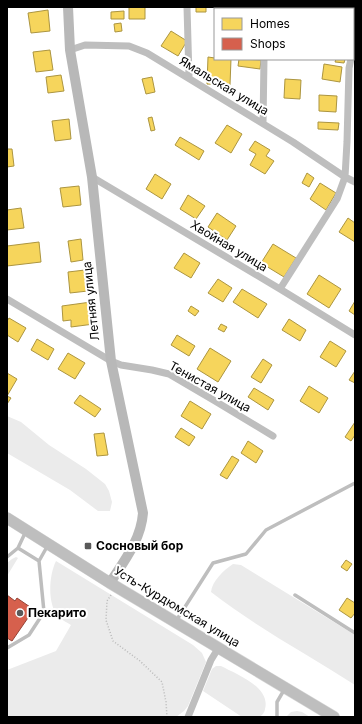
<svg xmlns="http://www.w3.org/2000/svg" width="362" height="724" font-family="Inter,sans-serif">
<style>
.green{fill:#ebebeb}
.homes{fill:#f6d55c;stroke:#ac9540}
.shops{fill:#d6604d;stroke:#964336}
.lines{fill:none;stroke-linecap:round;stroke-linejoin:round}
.primary-casing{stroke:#dbdbdb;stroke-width:12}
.path{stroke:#b9b9b9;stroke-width:1.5;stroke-dasharray:1 2;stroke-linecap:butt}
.lane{stroke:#bebebe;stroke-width:3.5}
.street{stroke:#bebebe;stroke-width:7}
.secondary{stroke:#b8b8b8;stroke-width:10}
.primary{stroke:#bebebe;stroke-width:11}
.poi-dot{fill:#595959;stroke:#fff;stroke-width:1.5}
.labels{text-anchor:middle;stroke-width:4;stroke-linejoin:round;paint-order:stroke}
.street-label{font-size:12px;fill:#000;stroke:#fff}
.poi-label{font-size:12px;font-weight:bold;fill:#000;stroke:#fff;text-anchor:start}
</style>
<rect width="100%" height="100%" fill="#fff"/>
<path class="green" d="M7,416l14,6 28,23 37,24 19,15 4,7 3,11 -2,9h-12l-28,-21 -63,-37z
M16,557l2,1 -11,18v-13l5,-4z
M56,561l137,84 9,8 4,9 -18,44 -4,5 -8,6h-169v-47l49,-19 15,-26c-4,-3 -10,-5 -13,-9 -11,-12 -9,-41 -2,-55z
M233,564l8,1 114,70v50c-48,-31 -99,-58 -144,-93 1,-11 13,-22 22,-28z
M216,666h5c15,8 50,21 44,43 0,3 -3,6 -5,8h-18l-39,-26 9,-22z
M297,711l5,1 8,5h-24l5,-5z"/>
<path class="homes" d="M129,7h16v12h-16z
M196,7h10v5h-10z
M277,7l16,1v1h-16z
M340,7h15v2l-15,-1z
M48,10l2,21 -19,2 -3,-20z
M124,11v8h-13v-7z
M121,23l1,8 -7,1 -1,-8z
M171,31l16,10 -9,15 -17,-10z
M50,50l3,20 -17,2 -3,-20z
M208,57l7,1v1h16l-1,26 -23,-1z
M239,59l22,1 -1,9 -22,-3z
M336,59h9l-1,4 -9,-1z
M324,64l18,3 -2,15 -18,-3z
M61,75l3,16 -16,2 -2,-16z
M152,77l3,15 -9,2 -4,-15z
M285,79l16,1 -1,19 -16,-1z
M319,95l18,1 -1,16 -17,-1z
M152,117l3,13 -4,1 -3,-13z
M69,119l2,20 -16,2 -3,-20z
M318,122l21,1 -1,7 -20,-1z
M227,125l15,9 -11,19 -16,-10z
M180,137l24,14 -5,9 -24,-15z
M255,141l15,9 -4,6 8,5 -9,13 -15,-9 6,-11 -7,-4z
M7,149h5l2,17 -7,1z
M307,173l7,5 -5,9 -7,-4z
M155,174l16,10 -9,15 -16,-10z
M320,183l16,10 -10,17 -16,-11z
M79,186l2,19 -18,2 -3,-19z
M188,195l17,11 -9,13 -16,-10z
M21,208l3,20 -17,2v-20z
M217,213l19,13 -9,14 -19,-13z
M348,218l7,5v19l-16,-10z
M81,239l2,21 -12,2 -3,-21z
M39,242l2,20 -34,4v-20z
M273,244l23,14 -12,19 -23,-14z
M184,253l16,10 -9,15 -17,-10z
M85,270l3,21 -18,2 -2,-21z
M319,275l22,14 -12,19 -22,-14z
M218,279l14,9 -9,14 -15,-9z
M242,289l25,15 -9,14 -25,-16z
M355,301v14l-6,-4z
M91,302l3,22 -23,3v-7l-8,1 -1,-15z
M191,306l8,5 -4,5 -7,-5z
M9,318l17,10 -8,14 -11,-7v-14z
M289,319l17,11 -6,11 -18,-11z
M221,324l6,3 -3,5 -6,-3z
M177,335l18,11 -6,10 -18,-11z
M37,339l17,10 -6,11 -17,-10z
M330,341l16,10 -10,16 -16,-10z
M210,348l21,13 -13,21 -21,-13z
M68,353l17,10 -10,16 -17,-10z
M263,359l9,6 -11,18 -10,-6z
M355,371v12l-6,-3z
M7,373l10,6 -10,17 4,2 -4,6z
M309,386l19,12 -9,15 -19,-12z
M254,388l20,12 -6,10 -20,-13z
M80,395l21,14 -6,8 -21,-14z
M190,401l21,13 -9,15 -21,-13z
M355,422v13l-4,6 -6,-4z
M181,428l14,9 -6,9 -14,-9z
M104,433l4,22 -11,1 -3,-22z
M248,441l15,10 -7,12 -15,-10z
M232,456l7,4 -12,19 -7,-4z
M346,560l6,4 -5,7 -6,-4z
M347,598l8,5v10l-4,5 -12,-8z"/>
<path class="shops" d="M7,595l8,6 2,-3 16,11 -2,3h1l-20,29 -5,-3z"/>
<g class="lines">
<g class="primary-casing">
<path id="primary" d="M7,518l103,65 224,134"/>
</g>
<path class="path" d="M111,595l-4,6 -1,19 7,21 27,20 22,21 4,20 1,15"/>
<path class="lane" d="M7,557l11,-9 8,-17
M39,561l9,-16
M295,595l60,38
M176,621l37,-58 33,-9 20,-24 89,-47
M7,648l22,-13 15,-23 -5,-51 -21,-13
M277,717v-15l7,-12"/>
<path class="street" d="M187,7l2,70
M264,7v2
M70,50l15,-5 44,1 18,7 146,89 52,35 10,5
M353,50l2,-9
M263,123l1,-64
M92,177l188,112 75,46
M280,289l57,-90 8,-22 2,-35 2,-74 2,-9
M7,299l104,62 10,4 31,5 17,4 46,27 58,35
M188,717l23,-57 8,-13"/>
<path class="secondary" d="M68,7l2,43 22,127 19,184 32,152c-2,27 -19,48 -33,70"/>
<use href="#primary" class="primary"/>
</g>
<g class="poi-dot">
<rect x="84" y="542" width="8" height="8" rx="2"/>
<circle cx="20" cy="613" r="4"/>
</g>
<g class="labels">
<g class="street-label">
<text transform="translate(224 86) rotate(31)" y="4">Ямальская улица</text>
<text transform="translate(229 246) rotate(31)" y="4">Хвойная улица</text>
<text transform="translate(91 301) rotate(-96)" y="4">Летняя улица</text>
<text transform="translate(210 387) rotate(29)" y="4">Тенистая улица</text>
<text transform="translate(177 607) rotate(31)" y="4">Усть-Курдюмская улица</text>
</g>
<g class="poi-label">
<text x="96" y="550">Сосновый бор</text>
<text x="28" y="617">Пекарито</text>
</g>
</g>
<rect width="362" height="724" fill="none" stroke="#000000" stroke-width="16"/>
<rect x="214" y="8" width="140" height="52" fill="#ffffff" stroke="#999999"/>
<rect x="222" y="18" width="20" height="12" fill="#f6d55c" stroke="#999999"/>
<text x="250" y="28" font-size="12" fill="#000000">Homes</text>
<rect x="222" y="38" width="20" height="12" fill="#d6604d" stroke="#999999"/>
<text x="250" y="48" font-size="12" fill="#000000">Shops</text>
</svg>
